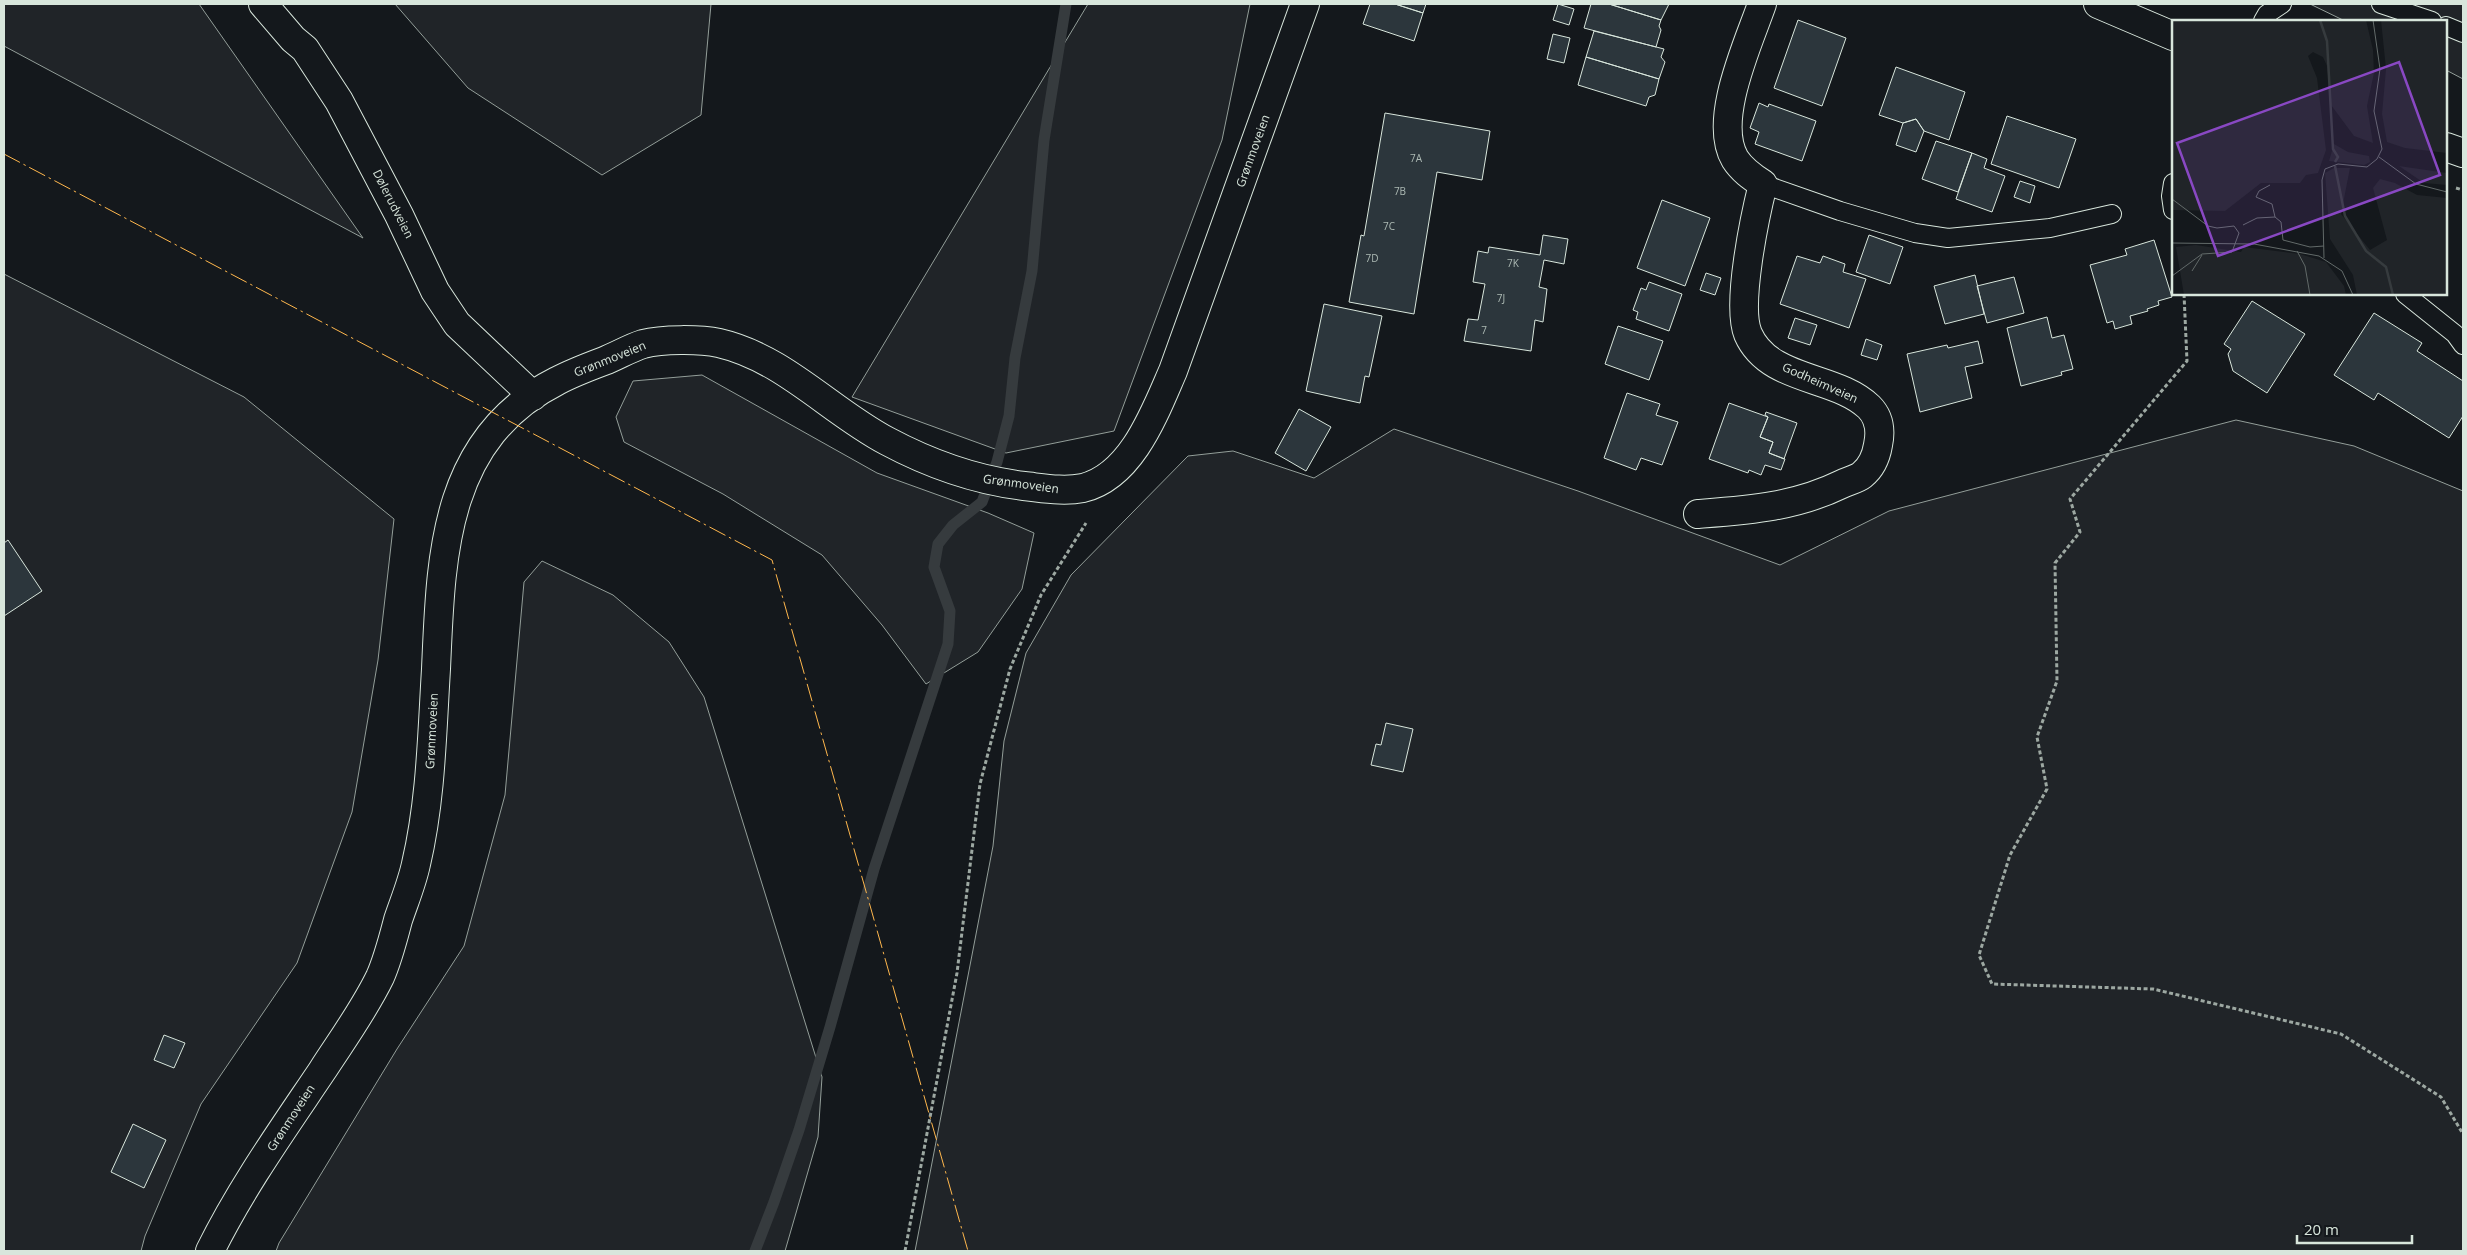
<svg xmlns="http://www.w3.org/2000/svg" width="2467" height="1255" font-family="'Open Sans',sans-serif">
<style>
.green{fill:#202428;stroke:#939e99}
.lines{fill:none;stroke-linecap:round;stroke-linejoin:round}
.stream{stroke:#363b3e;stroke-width:11}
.building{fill:#2c363c;stroke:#d8e6dc}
.lane-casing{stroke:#d8e6dc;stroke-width:20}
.street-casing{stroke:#d8e6dc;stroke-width:30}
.primary-casing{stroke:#d8e6dc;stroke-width:30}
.path{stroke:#9da8a2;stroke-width:3;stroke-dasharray:4 2.5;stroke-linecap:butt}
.lane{stroke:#14181c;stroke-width:18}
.street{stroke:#14181c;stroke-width:28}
.primary{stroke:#14181c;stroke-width:28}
.power{stroke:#ffb74d;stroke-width:1;stroke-dasharray:18 4 2.5 4;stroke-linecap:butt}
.labels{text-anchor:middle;stroke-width:4;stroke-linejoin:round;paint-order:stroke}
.number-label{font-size:10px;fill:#adbab4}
.street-label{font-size:12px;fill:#d8e6dc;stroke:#14181c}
.inset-river{fill:none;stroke:#363b3e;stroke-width:2.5}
.inset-road{fill:none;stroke:#626a69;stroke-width:1}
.view{fill:#8948c3;fill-opacity:0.15;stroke:#8948c3;stroke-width:2.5}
.inset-edge{fill:none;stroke:#d8e6dc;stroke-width:2.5}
</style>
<rect width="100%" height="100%" fill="#14181c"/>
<path class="green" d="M4,4h195l164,234 -359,-192z
M395,4h316l-10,111 -99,60 -134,-87z
M1088,4h162l-28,136 -108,291 -108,22 -154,-56z
M2310,4h153v75l-17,-9v-49h-101z
M4,274l240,123 150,122 -16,141 -26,152 -55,151 -96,141 -56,132 -4,15h-137z
M702,375l175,98 111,40 46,20 -12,56 -44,63 -52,32 -44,-59 -60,-70 -99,-61 -99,-52 -8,-25 17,-36z
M2236,420l118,26 109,45v760h-1548l78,-405 11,-105 22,-88 45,-78 117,-119 45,-5 81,27 80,-49 184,62 202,74 109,-54z
M542,561l71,34 56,47 35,55 118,380 -4,60 -33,114h-509l3,-8 118,-194 67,-103 41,-151 19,-213z"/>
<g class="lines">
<path class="stream" d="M755,1251l19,-49 25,-72 31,-103 44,-158 74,-225 2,-33 -16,-44 4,-23 15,-19 29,-23 15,-40 12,-46 6,-58 17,-87 12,-131 22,-136"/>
</g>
<path class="building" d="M1370,4h25l28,9 -9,28 -51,-17z
M1395,4h31l-3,9z
M1558,4l16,5 -5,16 -16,-5z
M1591,4h18l52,16 -2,6 2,4 -5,17 -72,-19z
M1609,4h60l-8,16z
M1798,20l48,18 -24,68 -48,-18z
M1594,31l70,18 -3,8 4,5 -6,17 -73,-22z
M1553,34l17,4 -6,25 -17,-4z
M1586,57l73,22 -4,16 -6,2 -3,9 -68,-21z
M1896,67l69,25 -16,48 -25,-9 -8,-12 -13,4 -24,-8z
M1759,103l9,4 1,-3 47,17 -14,40 -47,-17 4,-12 -9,-4z
M1385,113l105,18 -8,49 -45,-8 -23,142 -65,-12 12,-67 3,1z
M2007,116l69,23 -17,49 -68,-24z
M1916,119l8,12 -8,21 -20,-7 7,-22z
M1936,141l36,12 -14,39 -36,-13z
M1972,153l15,6 -3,9 21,8 -13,36 -36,-13z
M2020,181l15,5 -5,17 -16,-6z
M1662,200l48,18 -25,68 -48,-18z
M1543,235l25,4 -4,25 -20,-4 -5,27 8,2 -4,33 -8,-2 -4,31 -67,-10 4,-22 10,1 7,-36 -12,-2 5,-31 10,2 1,-6 51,8z
M1869,235l34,12 -13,37 -34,-12z
M2154,240l18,57 -14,4 1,4 -12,4 1,2 -18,5 2,8 -17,5 -2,-8 -6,2 -17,-58 37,-10 -2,-6z
M1797,256l23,7 3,-7 22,8 -2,8 23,7 -17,49 -69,-24z
M1706,273l15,5 -6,17 -15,-5z
M1975,275l9,39 -39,10 -11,-38z
M2014,277l10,36 -37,10 -10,-37z
M1649,282l33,12 -13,37 -33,-12 2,-7 -5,-2 8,-22 5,2z
M2252,301l53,33 -38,59 -34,-22 -5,-17 3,-5 -7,-5z
M1324,304l58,12 -13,61 -4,-1 -5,27 -54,-12z
M2374,313l48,30 -5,8 46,30v35l-14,22 -71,-45 -4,7 -40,-25z
M2047,317l5,21 12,-3 9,34 -12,3 1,3 -41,11 -14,-58z
M1795,318l22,7 -7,20 -22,-7z
M1618,326l45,15 -14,39 -44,-16z
M1866,339l16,6 -5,15 -16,-5z
M1978,341l5,22 -18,4 7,31 -52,14 -13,-58 40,-9 1,3z
M1627,393l33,11 -4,11 22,7 -16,43 -21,-7 -5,12 -32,-12z
M1729,403l39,14 -8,20 13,5 -4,11 16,6 -4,11 -16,-5 -4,10 -12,-5 -1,3 -39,-14z
M1299,409l32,18 -25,44 -31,-18z
M1766,412l31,11 -13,36 -15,-6 4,-11 -13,-5 8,-20 -3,-2z
M8,540l34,51 -38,25v-73z
M1386,723l27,6 -10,43 -32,-7 5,-21 5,1z
M164,1035l21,8 -11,25 -20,-8z
M133,1124l33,16 -22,48 -33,-16z"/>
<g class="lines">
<g class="lane-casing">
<path id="lane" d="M2381,4l51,17
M2263,21l4,-7 15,-10
M2446,26l17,7
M2173,183l-2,13 2,14
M1763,184l77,27 75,22 33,5 102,-10 62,-14
M2405,294l50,40 8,11"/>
</g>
<g class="street-casing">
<path id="street" d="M263,4l30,35 12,10 34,52 60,114 36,76 22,33 76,72
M1698,514c51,-4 97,-7 144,-30 6,-3 15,-5 20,-9 10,-8 14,-18 16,-30 3,-14 2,-27 -9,-38 -33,-32 -100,-25 -121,-73 -12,-29 7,-118 15,-150 -11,-7 -21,-14 -28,-25 -23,-39 14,-117 27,-155
M210,1251c31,-63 73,-122 112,-180 20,-31 42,-61 58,-94 8,-18 13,-38 18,-57 6,-18 14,-37 18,-56 15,-64 16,-130 20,-195 5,-111 6,-230 121,-288 15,-8 31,-14 47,-20 13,-5 26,-13 39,-17 19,-5 57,-5 76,-1 65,15 111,68 168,98 43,23 88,39 137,45 19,2 39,6 59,2 49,-12 72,-76 90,-117l132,-367"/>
</g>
<g class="primary-casing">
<path id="primary" d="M2098,4l75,32
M2446,147l17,6"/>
</g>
<path class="path" d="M2456,188l7,2
M2184,294l3,67 -117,138 10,33 -25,31 2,118 -20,56 10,52 -37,66 -31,100 13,29 161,5 188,45 100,63 22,37
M905,1251l52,-278 23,-189 30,-115 31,-74 45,-72"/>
<use href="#lane" class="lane"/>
<use href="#street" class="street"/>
<use href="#primary" class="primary"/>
<path class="power" d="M4,154l768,406 196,691"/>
</g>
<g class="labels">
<g class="number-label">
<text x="1416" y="162">7A</text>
<text x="1400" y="195">7B</text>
<text x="1389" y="230">7C</text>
<text x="1372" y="262">7D</text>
<text x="1513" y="267">7K</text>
<text x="1501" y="302">7J</text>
<text x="1484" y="334">7</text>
</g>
<g class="street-label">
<text transform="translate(1253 151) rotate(-70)" y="4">Grønmoveien</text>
<text transform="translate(393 204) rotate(63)" y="4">Dølerudveien</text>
<text transform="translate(610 359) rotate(-22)" y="4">Grønmoveien</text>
<text transform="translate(1820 383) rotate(24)" y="4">Godheimveien</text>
<text transform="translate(1021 484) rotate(8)" y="4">Grønmoveien</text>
<text transform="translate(432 731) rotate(-87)" y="4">Grønmoveien</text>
<text transform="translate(291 1118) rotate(-57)" y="4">Grønmoveien</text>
</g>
</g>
<g transform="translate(2172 20)">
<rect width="275" height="275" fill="#14181c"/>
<path d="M0,0h194l7,30 1,23 -7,33 6,37 -19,-7 -23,-31 -4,-39 -4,-9 -10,-5 -5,4 9,22 9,72 -8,23 -12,2 -6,8h-39l-36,28 -53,-1zM209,0h66v133l-42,-5 -18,-6 -5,-28 4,-45zM162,124l14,8 21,4 1,6 -6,3 -35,-4zM227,146l48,7v12l-23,-2zM162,148h16l-9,46 29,36 17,-10 -14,-52 7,-9 15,4 22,12 30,3v97h-90l-4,-20 -23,-36 -5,-66zM24,225l45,7 3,-5 56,7 26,8 18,24 2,9h-162l-8,-48z" fill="#202428"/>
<path class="inset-river" d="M148,0l7,21 6,108 5,8 -3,5M163,146l10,50 21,35 20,16 7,28"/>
<path class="inset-road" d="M207,137l37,27 31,8M98,165l-11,6 -3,6 16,7 3,13 6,5 2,18 27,7 14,-1M0,179l36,27 9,2 17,-2 5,7 -7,19 -30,2 -30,22M71,205l14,-7 18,-1M0,223l82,1 65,12 23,15 11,24M125,231l8,15 5,29M152,238l-2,-78 3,-11 13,-5 29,3 10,-8 5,-10 -8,-38 6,-42 -7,-49M20,251l10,-16"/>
<path class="view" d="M227,42l41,113 -222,81 -41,-113z"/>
<rect width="275" height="275" class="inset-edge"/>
</g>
<rect width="2467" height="1255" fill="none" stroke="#d8e6dc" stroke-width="10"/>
<path d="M2297 1235v8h115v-8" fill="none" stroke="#d8e6dc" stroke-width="2.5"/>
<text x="2304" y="1235" font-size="15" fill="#d8e6dc" stroke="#14181c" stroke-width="4" paint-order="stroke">20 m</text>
</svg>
